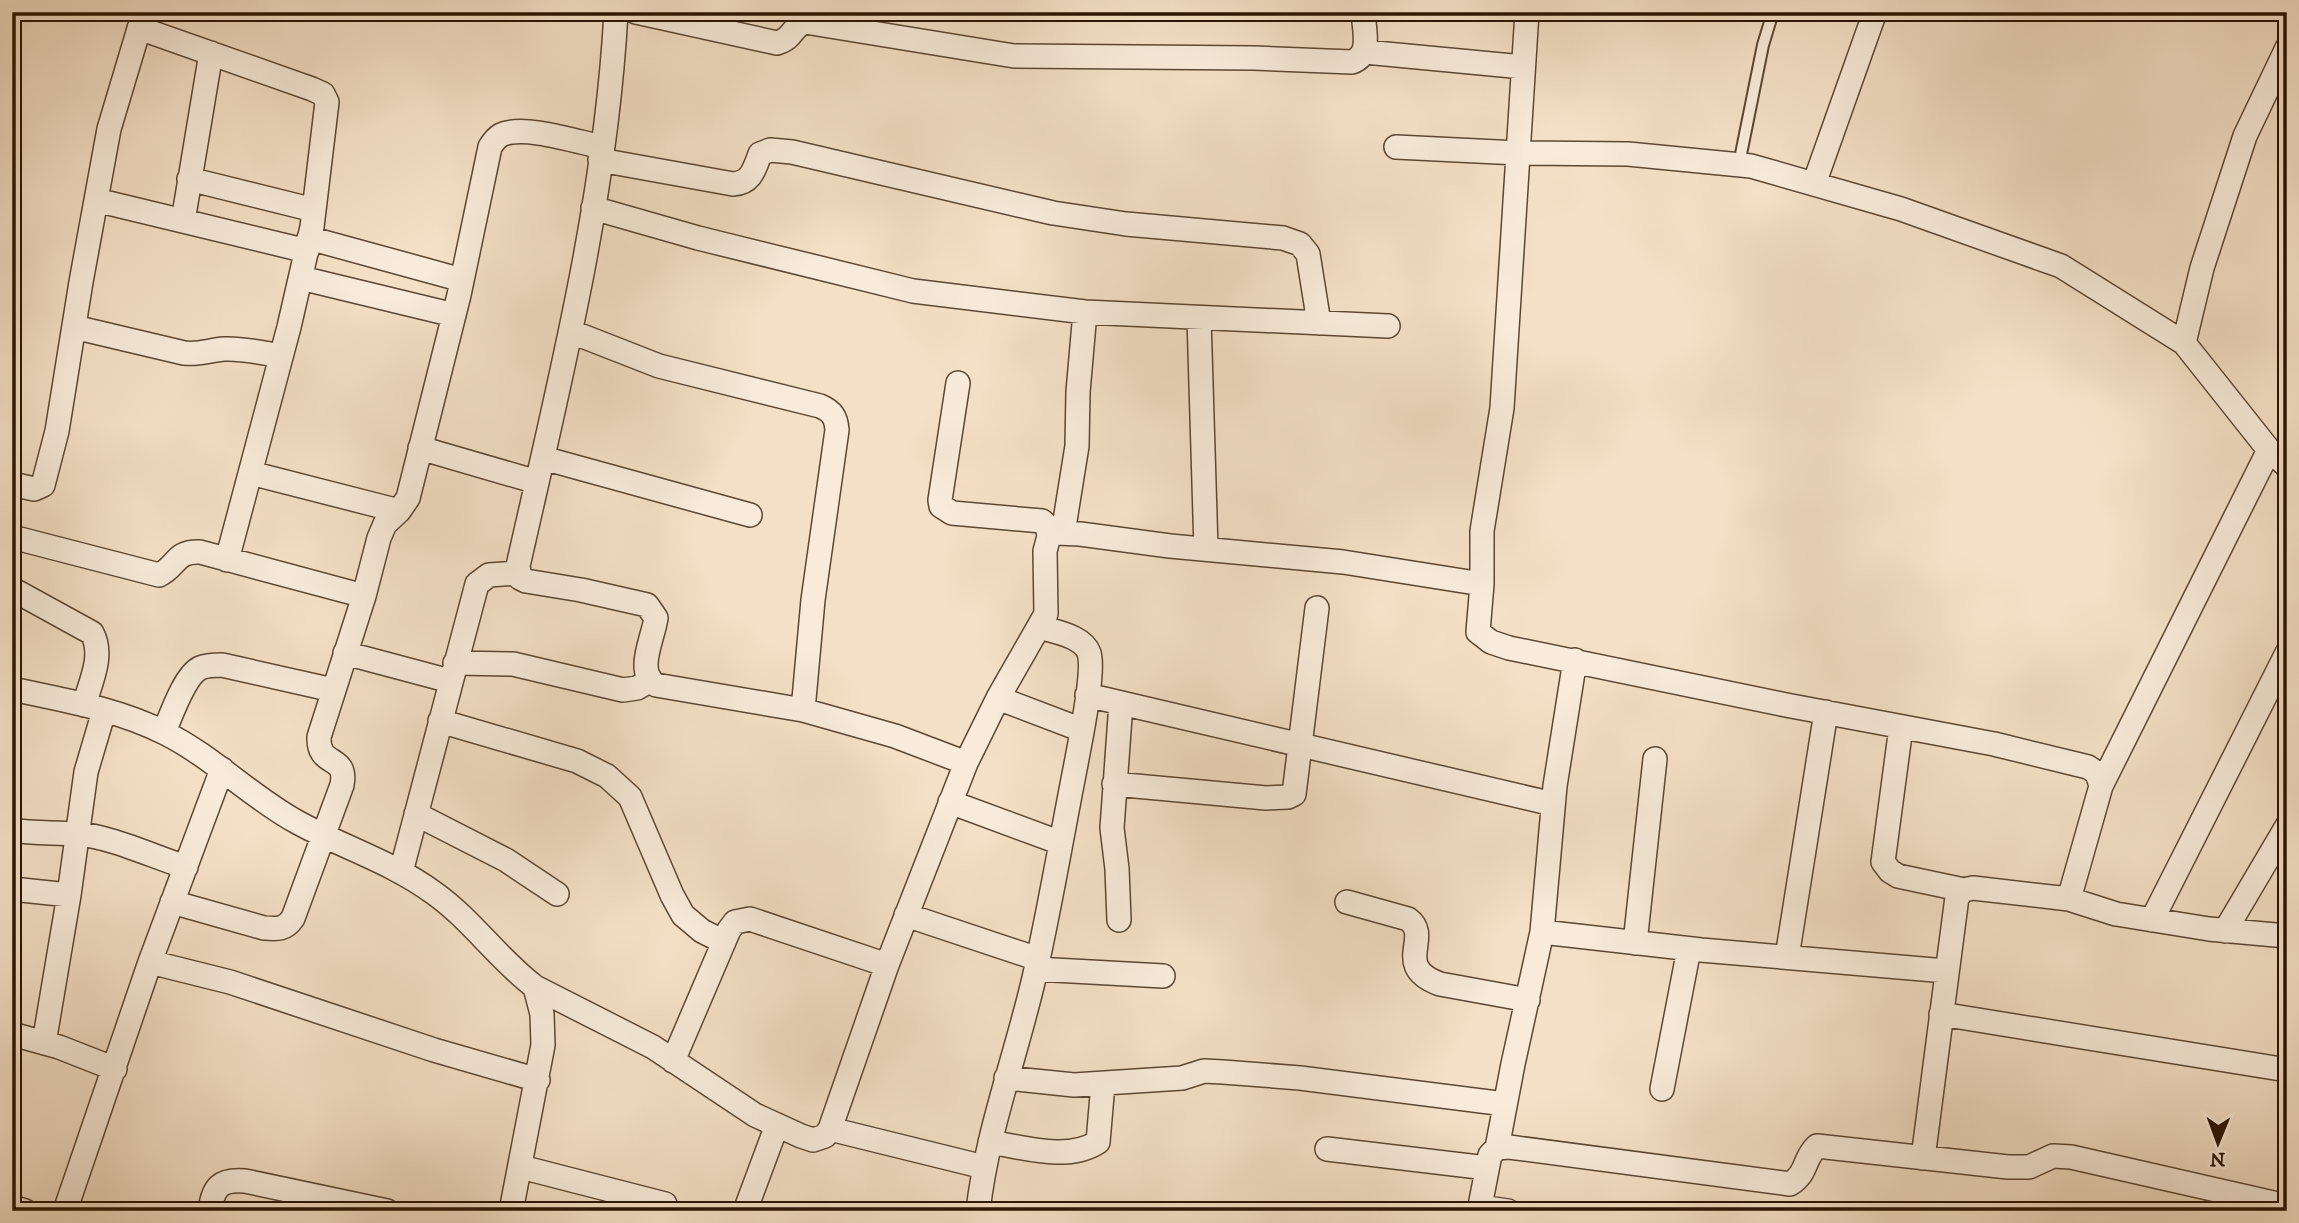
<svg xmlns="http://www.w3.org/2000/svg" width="2299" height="1223" font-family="'IM FELL DW Pica',serif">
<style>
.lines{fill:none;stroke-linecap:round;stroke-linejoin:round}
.lane-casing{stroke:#5c4733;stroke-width:14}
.street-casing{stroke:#5c4733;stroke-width:26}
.lane{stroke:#f8ebda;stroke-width:10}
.street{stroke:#f8ebda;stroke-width:23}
</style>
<rect width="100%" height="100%" fill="#f4e0c6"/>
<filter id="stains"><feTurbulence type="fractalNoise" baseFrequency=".00286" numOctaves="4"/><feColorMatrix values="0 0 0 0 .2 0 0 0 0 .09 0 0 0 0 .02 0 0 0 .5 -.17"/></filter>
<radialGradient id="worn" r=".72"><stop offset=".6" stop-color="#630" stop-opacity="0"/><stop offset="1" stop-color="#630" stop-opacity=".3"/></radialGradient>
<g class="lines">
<g class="lane-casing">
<path id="lane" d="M1739,164l24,-119 10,-33"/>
</g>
<g class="street-casing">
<path id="street" d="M616,12c-10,188 -57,372 -98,554l2,12 6,3 55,9 66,15 9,13c-3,21 -21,54 0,67l147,25 92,26 71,27
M636,12l141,31c17,-5 15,-17 28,-21l209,34 240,2 98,4c20,-7 12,-32 11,-50
M1527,12l-25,396 -20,123v53l-4,48 13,10 18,6 277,57 208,39 94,23 9,6 4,13 -32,113 47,15 93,15 78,7
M139,28l173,61 11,5 4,8 -15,125 -23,100 -62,233
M1365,52l158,15
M1396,147l122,6 110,1 123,12 150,43 160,57 123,77 85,107 18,16
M600,160l133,24c18,-1 21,-14 27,-30l10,-4 22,2 261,61 73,11 157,14 17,6 8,10 11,69
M189,179l125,31
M1814,184l61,-172
M96,200l211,51
M593,208l105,30 215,53 172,21 303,14
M183,221l28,-168
M309,238l153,42
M301,278l153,37
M1199,318l7,231
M74,327l110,26c15,2 26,-3 40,-4 19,-1 39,4 57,7
M572,332l87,34 161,40c12,5 16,11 17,24l-24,170 -10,110
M2184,343l18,-75 43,-132 42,-88
M958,383l-18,117 1,6 11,7 90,8 5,5 2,10
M420,448l117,34
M543,458l207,57
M251,473l148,38
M12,484l22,5 9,-4 14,-54 24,-149 28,-153 35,-117
M1063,533l14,-87 1,-54 7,-80
M12,537l147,38c19,-9 15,-24 41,-23l164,44
M12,589l80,44c12,22 -1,48 -8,72
M345,653l105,28
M455,663l58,1 110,26 14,-2 12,-7
M12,689c51,11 106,20 153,44 48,24 86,64 132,89 45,25 95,40 137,71 38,27 64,66 101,94l118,60 102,68 46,21 12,4 12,-4 5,-7 57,-164 79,-202 32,-65 48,-84 -1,-63 4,-15 7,-3 24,1 90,12 173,16 139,22
M1087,695l466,109
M998,698l84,32
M440,721l137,40 30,15 23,21 42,98 11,20 19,16 22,11
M1901,727l-18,135 7,9 8,5 66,14
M164,732c7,-16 20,-56 36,-64 7,-3 14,-3 22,-3l111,25
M1114,784l152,14 22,-1 6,-3 23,-186
M2101,786l168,-336
M950,802l111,41
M416,814l90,46 51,34
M12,830c22,4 43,2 65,4 33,2 77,23 109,33
M401,872l76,-288 12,-9 29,-2
M12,889l57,6
M172,902l92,26c13,1 21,2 29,-10l49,-133c6,-32 -24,-16 -23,-48l45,-141 15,-58 6,-14 14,-13 9,-13 51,-203 31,-148c3,-5 6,-9 11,-12 22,-11 77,7 101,12
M1347,902l61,17c25,18 -17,47 32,65l88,16
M906,915l132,44
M1119,920l-2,-51 -5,-41 9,-125
M2152,920l135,-267
M2225,931l62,-105
M1542,932l159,18 245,21
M1635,943l20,-184
M1787,957l39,-245
M150,962l80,20 204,68 104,30
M1036,969l127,7
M1941,1014l346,56
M12,1034l47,13 56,22
M44,1043l25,-148 17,-123 18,-61
M673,1061l56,-131 6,-8 15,-3 137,46
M1006,1078l68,7 108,-7 22,-7 19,1 77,6 205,26
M1662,1089l27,-140
M830,1129l154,38
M990,1142c33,5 77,20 108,0l5,-58
M1497,1148l16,-84 29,-132 13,-146 20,-126
M1327,1149l160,19
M1923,1158l34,-261 7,-7 9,-2 96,11
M521,1167l144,37
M12,1207l13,4
M1480,1207l28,4
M65,1211l85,-249 72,-193
M210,1211c3,-24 10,-32 35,-30l142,30
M511,1211l32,-166 -1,-31 -7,-27
M745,1211l32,-86
M978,1211c9,-80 38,-155 56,-233 16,-71 28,-143 42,-214 4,-22 19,-93 13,-111 -6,-17 -34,-21 -49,-26
M1479,1211l11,-56 7,-7 12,-1 281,37c18,-11 13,-25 27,-38l191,21h21l24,-11 18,1 216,49"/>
</g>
<use href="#lane" class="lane"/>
<use href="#street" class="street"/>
</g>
<rect width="2299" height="1223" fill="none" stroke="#f4e0c6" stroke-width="42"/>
<rect x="14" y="14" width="2271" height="1195" fill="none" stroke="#2a1402" stroke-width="3.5"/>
<rect x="21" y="21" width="2257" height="1181" fill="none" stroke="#2a1402" stroke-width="2"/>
<g transform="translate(2218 1143) rotate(181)" stroke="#f8ebda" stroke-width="5" paint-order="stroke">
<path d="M0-5L12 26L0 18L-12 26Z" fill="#2a1402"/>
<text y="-10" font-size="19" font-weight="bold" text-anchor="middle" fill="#2a1402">N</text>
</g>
<rect width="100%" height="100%" filter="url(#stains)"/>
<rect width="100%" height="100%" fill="url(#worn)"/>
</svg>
